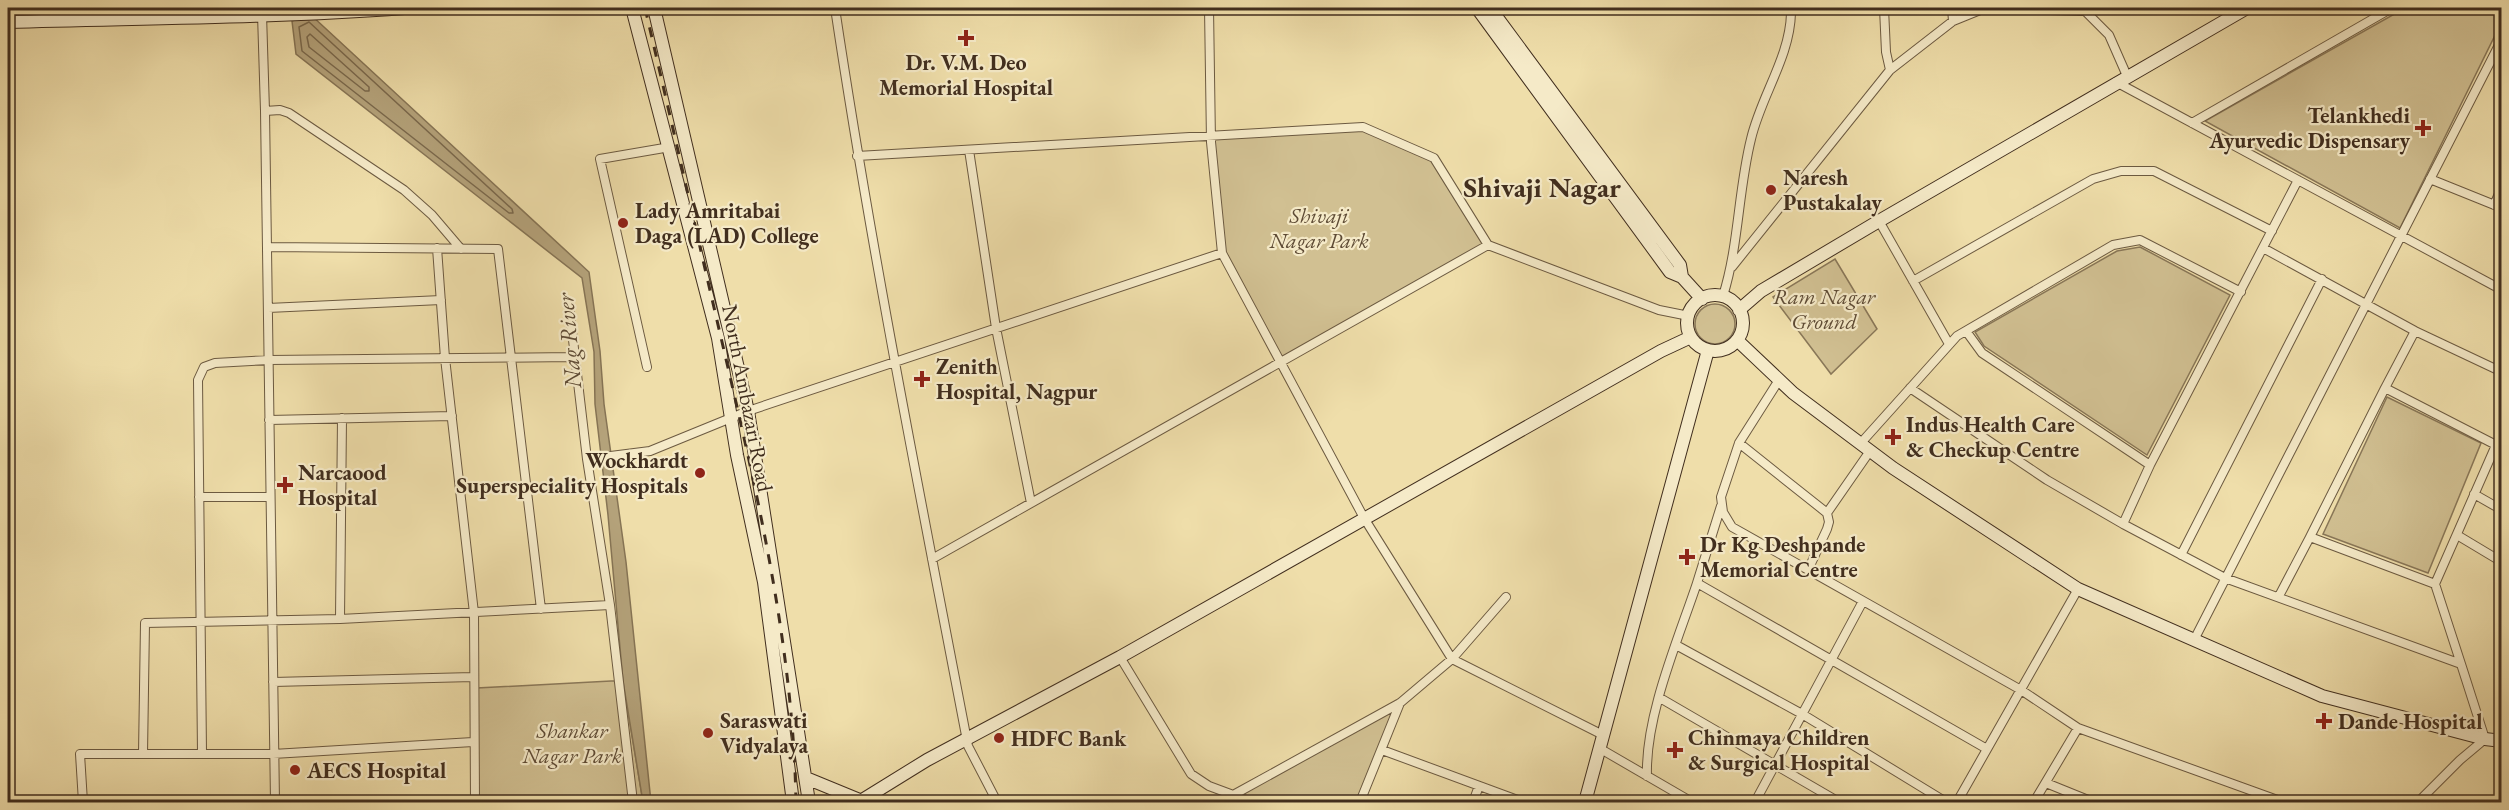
<svg xmlns="http://www.w3.org/2000/svg" width="2509" height="810" font-family="'EB Garamond',serif">
<style>
.green{fill:#d1c092;stroke:#897758;stroke-width:1.5}
.water{fill:#b4a27a;stroke:#867455;stroke-width:1.5}
.lines{fill:none;stroke-linecap:round;stroke-linejoin:round}
.shore{stroke:#7a684c;stroke-width:1.5}
.stream{stroke:#867455;stroke-width:3}
.street-casing{stroke:#6c5a41;stroke-width:10}
.secondary-casing{stroke:#412e1e;stroke-width:14}
.street{stroke:#f5eac8;stroke-width:8}
.secondary{stroke:#f5eac8;stroke-width:12}
.rail{stroke:#412e1e;stroke-width:3;stroke-dasharray:10 10;stroke-linecap:butt}
.poi-dot{fill:#8f2418;stroke:#f5eac8;stroke-width:2}
.labels{text-anchor:middle;stroke-width:4.5;stroke-linejoin:round;paint-order:stroke}
.poi-label{font-size:22px;font-weight:bold;fill:#412e1e;stroke:#f5eac8;text-anchor:start}
.park-label{font-size:22px;font-style:italic;fill:#5e4b35;stroke:#f5eac8}
.street-label{font-size:22px;fill:#412e1e;stroke:#f5eac8}
.water-label{font-size:24px;font-style:italic;fill:#5e4b35;stroke:#f5eac8}
.district-label{font-size:28px;font-weight:bold;fill:#412e1e;stroke:#f5eac8}
</style>
<rect width="100%" height="100%" fill="#efdeaa"/>
<filter id="stains"><feTurbulence type="fractalNoise" baseFrequency=".00333" numOctaves="4"/><feColorMatrix values="0 0 0 0 .2 0 0 0 0 .09 0 0 0 0 .02 0 0 0 .5 -.17"/></filter>
<radialGradient id="worn" r=".72"><stop offset=".6" stop-color="#630" stop-opacity="0"/><stop offset="1" stop-color="#630" stop-opacity=".3"/></radialGradient>
<path class="green" d="M2405,8h96l1,13 -102,207 -195,-107z
M1363,128l71,30 53,87 -206,116 -59,-108 -11,-117z
M2140,247l90,48 -83,160 -163,-109 -9,-14 142,-81z
M1835,259l42,70 -46,45 -58,-77z
M1695 324a20 20 0 1 1 40 0a20 20 0 1 1-40 0Z
M2387,397l94,46 -53,130 -105,-39z
M611,681h12l20,121h-166v-114z
M1400,703l-42,99h-99l-18,-9z"/>
<path class="water" d="M311,15l278,257 11,79 4,53 22,158 25,240h-8l-20,-121 -15,-166 -13,-111 -1,-52 -12,-74 -286,-224 -4,-33z"/>
<g class="lines">
<path class="shore" d="M309,22l203,187 1,4h-4l-207,-162 -3,-24z
M310,34l59,53v4h-4l-56,-44 -2,-10z"/>
<path class="stream" d="M2478,802l24,-8"/>
<g class="street-casing">
<path id="street" d="M835,8c37,247 86,492 133,738l27,52 -1,4
M1209,8l2,134 11,111 142,265 88,141 151,76
M1952,8l1,13
M1990,8h22
M2085,8v3l24,24 18,41
M2012,9l73,2
M262,14l3,97 10,691
M1890,70l63,-49 32,-13
M2116,82l386,208
M265,111l15,-1 9,3 115,77 28,25 29,34
M2192,123l200,-115
M969,150l27,178 35,175
M857,156l506,-29 71,31 54,87 171,65 30,6
M2430,179l72,29
M2494,205l8,-18
M1879,221l70,123
M267,247l231,2 43,360
M437,248l8,110 29,255 1,189
M2263,248l152,83 87,41
M1732,267l158,-197 -4,-18 -2,-44
M1913,281l180,-102 28,-8h33l118,60
M1723,296c16,-51 15,-105 28,-157 10,-43 39,-82 40,-126l-5,-5
M569,306l18,153 23,146 23,197
M268,308l173,-8
M1966,331l16,22 168,112
M647,367l-47,-208 70,-12
M1779,380l-40,63 -18,54 2,15 9,15 289,163 57,38 205,74
M1910,388l137,92 76,44 102,54 236,86 -26,-80 -125,-47 -31,59
M2385,388l30,-57
M269,420l183,-4
M1739,443l88,70 2,9 -2,7 -19,41
M1860,444l97,-108 156,-91 27,-5 101,52
M2496,445l6,-13
M587,459l63,-8 98,-40 474,-158
M2474,494l28,16
M199,497h71
M1827,513l43,-62
M2123,524l27,-59 148,-285
M2457,535l45,27
M2310,537l75,-149 111,57 -61,139
M2181,555l141,-276
M932,559l556,-314
M1697,583l24,-77
M340,619l2,-201
M2194,640l308,-601
M1676,645l126,69 144,88
M1120,657l71,117 18,12 43,16
M273,682l200,-5
M1660,698l179,104
M1599,748l93,54
M1382,750l141,52
M202,753l-4,-373 6,-13 11,-4 54,-3 304,-3
M143,754l2,-131 195,-4 270,-14
M1647,776c-2,-60 31,-136 50,-193l290,166
M2046,783l47,19
M1235,794l165,-91 52,-44 54,-62
M83,802l-3,-48h193l200,-12
M1360,802l40,-99
M1473,802l6,-16
M1755,802l108,-201
M1957,802l121,-213
M2034,802l44,-74
M2418,802l42,-42 25,-21 -24,-75"/>
</g>
<g class="secondary-casing">
<path id="secondary" d="M632,8l86,330 19,117 27,127 29,220
M654,8l94,403 61,391
M1477,8l193,264 12,5 20,22
M1490,8l190,257 2,12
M8,22c132,-4 264,-4 396,-14
M1687 323a28 28 0 1 1 56 0a28 28 0 1 1-56 0Z
M1739,310l22,-19 118,-70 368,-213
M1737,340l56,53 100,75 185,121 244,107 163,43 17,2
M806,778l56,23
M859,802l68,-42 193,-103 541,-306 30,-14
M1585,802l123,-452"/>
</g>
<use href="#street" class="street"/>
<use href="#secondary" class="secondary"/>
<path class="rail" d="M645,8c24,102 47,205 71,308 37,160 77,321 80,486"/>
</g>
<g class="poi-dot">
<path d="M963 29h6v6h6v6h-6v6h-6v-6h-6v-6h6z"/>
<path d="M2420 119h6v6h6v6h-6v6h-6v-6h-6v-6h6z"/>
<circle cx="1771" cy="190" r="6"/>
<circle cx="623" cy="223" r="6"/>
<path d="M919 370h6v6h6v6h-6v6h-6v-6h-6v-6h6z"/>
<path d="M1890 428h6v6h6v6h-6v6h-6v-6h-6v-6h6z"/>
<circle cx="700" cy="473" r="6"/>
<path d="M282 476h6v6h6v6h-6v6h-6v-6h-6v-6h6z"/>
<path d="M1684 548h6v6h6v6h-6v6h-6v-6h-6v-6h6z"/>
<path d="M2321 712h6v6h6v6h-6v6h-6v-6h-6v-6h6z"/>
<circle cx="708" cy="733" r="6"/>
<circle cx="999" cy="738" r="6"/>
<path d="M1672 741h6v6h6v6h-6v6h-6v-6h-6v-6h6z"/>
<circle cx="295" cy="770" r="6"/>
</g>
<g class="labels">
<g class="poi-label">
<text x="966" y="70" text-anchor="middle">Dr. V.M. Deo<tspan x="966" dy="25">Memorial Hospital</tspan></text>
<text x="2410" y="123" text-anchor="end">Telankhedi<tspan x="2410" dy="25">Ayurvedic Dispensary</tspan></text>
<text x="1783" y="185">Naresh<tspan x="1783" dy="25">Pustakalay</tspan></text>
<text x="635" y="218">Lady Amritabai<tspan x="635" dy="25">Daga (LAD) College</tspan></text>
<text x="936" y="374">Zenith<tspan x="936" dy="25">Hospital, Nagpur</tspan></text>
<text x="1906" y="432">Indus Health Care<tspan x="1906" dy="25">&amp; Checkup Centre</tspan></text>
<text x="688" y="468" text-anchor="end">Wockhardt<tspan x="688" dy="25">Superspeciality Hospitals</tspan></text>
<text x="298" y="480">Narcaood<tspan x="298" dy="25">Hospital</tspan></text>
<text x="1700" y="552">Dr Kg Deshpande<tspan x="1700" dy="25">Memorial Centre</tspan></text>
<text x="720" y="728">Saraswati<tspan x="720" dy="25">Vidyalaya</tspan></text>
<text x="2338" y="729">Dande Hospital</text>
<text x="1688" y="745">Chinmaya Children<tspan x="1688" dy="25">&amp; Surgical Hospital</tspan></text>
<text x="1011" y="746">HDFC Bank</text>
<text x="307" y="778">AECS Hospital</text>
</g>
<g class="park-label">
<text x="1319" y="223">Shivaji<tspan x="1319" dy="25">Nagar Park</tspan></text>
<text x="1824" y="304">Ram Nagar<tspan x="1824" dy="25">Ground</tspan></text>
<text x="572" y="738">Shankar<tspan x="572" dy="25">Nagar Park</tspan></text>
</g>
<g class="street-label">
<text transform="translate(748 398) rotate(79)" y="8">North Ambazari Road</text>
</g>
<g class="water-label">
<text transform="translate(569 341) rotate(-95)" y="8">Nag River</text>
</g>
<g class="district-label">
<text x="1542" y="197">Shivaji Nagar</text>
</g>
</g>
<rect width="2509" height="810" fill="none" stroke="#efdeaa" stroke-width="30"/>
<rect x="9" y="9" width="2491" height="792" fill="none" stroke="#412e1e" stroke-width="3"/>
<rect x="15" y="15" width="2479" height="780" fill="none" stroke="#412e1e" stroke-width="1.5"/>
<rect width="100%" height="100%" filter="url(#stains)"/>
<rect width="100%" height="100%" fill="url(#worn)"/>
</svg>
